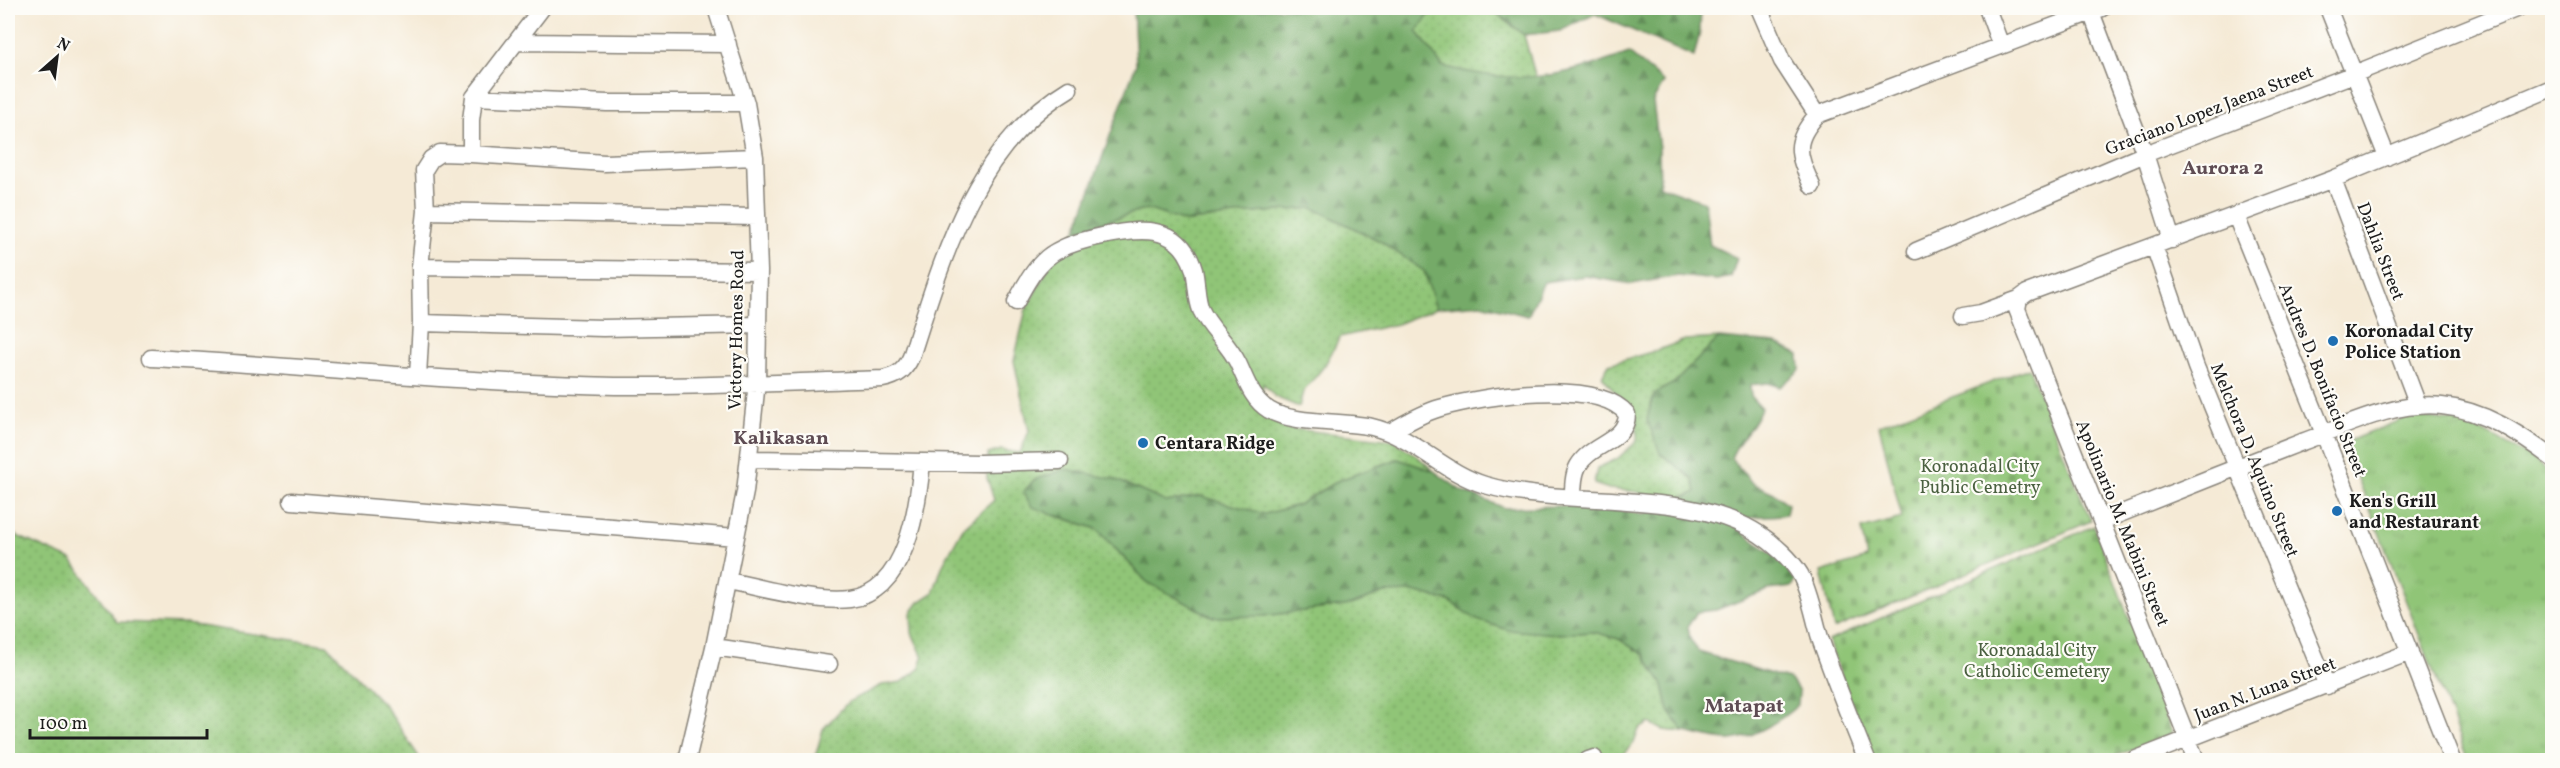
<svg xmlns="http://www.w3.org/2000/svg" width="2560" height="768" font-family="Vollkorn,serif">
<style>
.grass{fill:url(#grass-dots);stroke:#56704a;stroke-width:1.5}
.forest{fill:url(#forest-firs);stroke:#486342;stroke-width:1.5}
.cemetery{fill:url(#cemetery-stones);stroke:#56704a;stroke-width:1.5}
.park{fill:url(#park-tufts);stroke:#56704a;stroke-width:1.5}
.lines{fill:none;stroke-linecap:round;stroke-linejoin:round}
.minor-casing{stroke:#888379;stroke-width:19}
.minor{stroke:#fff;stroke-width:16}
.poi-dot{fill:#1f6fb2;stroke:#fdfcf7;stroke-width:2}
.labels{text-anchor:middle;stroke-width:4.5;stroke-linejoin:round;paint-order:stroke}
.street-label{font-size:18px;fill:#1c1c1c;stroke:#fdfcf7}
.poi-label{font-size:18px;font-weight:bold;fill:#1c1c1c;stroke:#fdfcf7;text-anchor:start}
.park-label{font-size:18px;fill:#4a6040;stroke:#fdfcf7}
.neighbourhood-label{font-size:20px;font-weight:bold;fill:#5e4c53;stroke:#fdfcf7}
</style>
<defs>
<pattern id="grass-dots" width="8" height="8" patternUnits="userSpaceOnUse" patternTransform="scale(1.5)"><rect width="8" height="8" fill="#90c577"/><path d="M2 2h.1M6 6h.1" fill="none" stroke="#7ca966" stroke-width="1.8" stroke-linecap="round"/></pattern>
<pattern id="forest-firs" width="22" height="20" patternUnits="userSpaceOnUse" patternTransform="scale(1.5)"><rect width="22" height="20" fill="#74aa68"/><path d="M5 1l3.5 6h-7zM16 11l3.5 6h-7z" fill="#5e8a55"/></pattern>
<pattern id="cemetery-stones" width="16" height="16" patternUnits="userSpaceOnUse" patternTransform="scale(1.5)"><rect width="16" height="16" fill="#90c577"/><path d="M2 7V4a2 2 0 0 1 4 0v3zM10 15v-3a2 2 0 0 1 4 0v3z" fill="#7ca966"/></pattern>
<pattern id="park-tufts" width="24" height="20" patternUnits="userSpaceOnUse" patternTransform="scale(1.5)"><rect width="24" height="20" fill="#90c577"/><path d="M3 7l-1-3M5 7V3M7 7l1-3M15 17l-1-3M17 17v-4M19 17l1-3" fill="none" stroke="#7ca966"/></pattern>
</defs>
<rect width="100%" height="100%" fill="#fdfcf7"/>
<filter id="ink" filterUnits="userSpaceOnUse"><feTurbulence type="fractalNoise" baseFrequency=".0167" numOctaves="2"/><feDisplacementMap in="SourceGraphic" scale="12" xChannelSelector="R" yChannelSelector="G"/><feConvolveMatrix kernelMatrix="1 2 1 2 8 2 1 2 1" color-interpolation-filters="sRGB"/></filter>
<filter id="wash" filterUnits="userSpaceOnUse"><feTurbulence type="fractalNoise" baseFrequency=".008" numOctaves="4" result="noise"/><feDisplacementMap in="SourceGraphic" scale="24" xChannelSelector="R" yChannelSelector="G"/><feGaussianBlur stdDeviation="1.35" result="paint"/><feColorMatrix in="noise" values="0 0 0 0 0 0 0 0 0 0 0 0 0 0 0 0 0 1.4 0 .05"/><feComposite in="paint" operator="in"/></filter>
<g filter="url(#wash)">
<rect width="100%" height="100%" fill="#f5ead6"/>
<path class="grass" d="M1434,8h65l-2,6 27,21 12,43 -49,-1 -45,-11 -25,-35z
M1313,208l67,33 44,30 12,37 -39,16 -57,13 -15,28 -22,27 -4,15 -24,-10 -12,-14 -3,26 24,19 109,12 23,15 18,16 -37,-12 -60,22 -39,24 -33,9 -65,-18 -34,6 -52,-23 -66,34 49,16 50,53 66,35 50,-1 88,-11 33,-12 29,-1 36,9 28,19 80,14 37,-2 25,7 25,16 19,30 6,26 15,21 -21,-2 -13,-7 -11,6 -5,14 -17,17h-807l6,-6 7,-25 25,-27 34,-17 20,-3 18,-14 3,-11 -11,-24 -1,-20 8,-11 14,-9 10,-29 20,-36 31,-28 -7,-22 1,-24 13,-4 19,3 9,-22 -15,-70 12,-52 25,-46 25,-33 71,-21 38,13 57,-8z
M1719,338l-45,45 -20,11 6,59 33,26 3,13c-13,8 -26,6 -40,11l-18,-11 -29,-3 -15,-5 3,-16 20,-9 20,-18v-22l-35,-43 7,-12 46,-13 30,-11z
M8,532l64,28 45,62 70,2 140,21 59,62 35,53h-413z"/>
<path class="forest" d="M1133,8h301l-17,23 25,35c72,19 118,13 187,-13l35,29 -11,19 6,47 1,38 45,16 5,43 27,13 -6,19 -14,3 -39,-4 -46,8 -47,-8 -41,6 -16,34 -47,-12 -45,4 -12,-37 -44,-30 -67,-33 -71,6 -57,8 -38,-13 -71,21 60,-166z
M1499,8h202l-1,24 -6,25 -99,-43 -35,17 -36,4 -27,-22z
M1719,338l57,5 23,12 1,15 -20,17 -13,-4 -17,2 1,12 10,11c-7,20 -23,31 -30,50l21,25 22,10 14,11 -2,10c-13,3 -24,1 -37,4l-5,15 38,28 15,18 -5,8 -24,3 -52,20 -19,2 -9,14 2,13 9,13 92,28 8,12 -1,13c-17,15 -44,33 -67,35 -14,1 -33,-6 -47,-8l-15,-21 -6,-26 -19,-30 -25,-16 -25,-7 -37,2 -49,-4 -31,-10 -28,-19 -36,-9 -29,1 -33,12 -88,11 -50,1 -66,-35 -50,-53 -65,-22 -9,-15 11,-12 32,-11 48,10 52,23 34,-6 65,18 33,-9 39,-24 61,-22 36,12 28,20 43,17 79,-3 61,9c22,-23 30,-8 51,-22l-3,-13 -33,-26 -13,-34 7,-25 20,-11z"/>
<path class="cemetery" d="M2029,368l62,153 -257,108 -13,-57 46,-14 -6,-29 41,-11 -23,-93z
M2094,526l78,207 -66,27h-233l-45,-119z"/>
<path class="park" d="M2410,416l55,6 66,35 21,18v285h-84l-124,-317z"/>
</g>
<g filter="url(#ink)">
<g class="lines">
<g class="minor-casing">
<path id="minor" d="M1759,8l23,53 35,54
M1987,8l14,38
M2328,8l59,149
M2091,12l54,142 27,86
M517,42l211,2
M474,97l133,6h139
M471,154l134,9 150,-6
M2333,179l85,226
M1812,186c-14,-32 -20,-43 5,-71l285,-107
M426,211l330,6
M2236,216l88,218 128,326
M2154,246l42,121 131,319
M1916,251l229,-97 209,-80 164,-66
M420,267l339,4
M2019,299l-2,10 179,451
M1016,302c22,-42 34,-55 82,-65 40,-9 82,-15 96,33 3,13 2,28 7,40 9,19 27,33 37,53 8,17 14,37 31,47 22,14 76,11 103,17 43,10 72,46 113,58 81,24 203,2 274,49 14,9 32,25 41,40 11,21 14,45 21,67 14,40 30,80 46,119
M1963,316l18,-3 38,-14 8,-6 306,-114 219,-91
M421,323l182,5 155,-3
M151,358c155,8 309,25 464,28 89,1 179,-4 268,-7 15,-3 22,-9 28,-22 32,-100 63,-211 158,-268
M418,376l3,-53 -1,-56 6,-56 -2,-41 7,-11 9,-6 31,1v-34l3,-23 68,-89
M1390,432c16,-9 32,-19 50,-24 43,-12 156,-31 187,6 0,28 -36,29 -49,52 -5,9 -5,21 -5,32
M750,459l230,4 80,-2
M292,501l444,36
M2102,521c67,-27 133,-53 200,-79 44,-16 92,-41 140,-36 41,4 78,28 110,52
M728,581c35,7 87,22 122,18 57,-7 68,-93 72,-137
M714,647l115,17
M687,760l27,-113 31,-155 12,-110 2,-111 -4,-114 -9,-54 -30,-95
M1588,760l6,-2
M2134,760l276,-108"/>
</g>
<use href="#minor" class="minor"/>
</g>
</g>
<g class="poi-dot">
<circle cx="2333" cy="341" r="6"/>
<circle cx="1143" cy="443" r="6"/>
<circle cx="2337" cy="511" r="6"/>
</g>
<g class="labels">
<g class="street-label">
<text transform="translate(2209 110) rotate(-21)" y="6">Graciano Lopez Jaena Street</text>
<text transform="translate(2381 251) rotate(69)" y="6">Dahlia Street</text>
<text transform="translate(736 330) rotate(-89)" y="6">Victory Homes Road</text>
<text transform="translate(2323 380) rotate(68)" y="6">Andres D. Bonifacio Street</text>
<text transform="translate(2255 460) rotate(68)" y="6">Melchora D. Aquino Street</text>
<text transform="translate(2123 523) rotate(68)" y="6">Apolinario M. Mabini Street</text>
<text transform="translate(2265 689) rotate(-21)" y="6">Juan N. Luna Street</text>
</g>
<g class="poi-label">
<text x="2345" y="337">Koronadal City<tspan x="2345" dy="21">Police Station</tspan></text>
<text x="1155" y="449">Centara Ridge</text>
<text x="2349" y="507">Ken's Grill<tspan x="2349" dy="21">and Restaurant</tspan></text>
</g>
<g class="park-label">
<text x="1980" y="472">Koronadal City<tspan x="1980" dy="21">Public Cemetry</tspan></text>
<text x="2037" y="656">Koronadal City<tspan x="2037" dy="21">Catholic Cemetery</tspan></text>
</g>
<g class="neighbourhood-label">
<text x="2223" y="174">Aurora 2</text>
<text x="781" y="444">Kalikasan</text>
<text x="1744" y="712">Matapat</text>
</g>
</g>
<rect width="2560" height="768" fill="none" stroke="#fdfcf7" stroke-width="30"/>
<g transform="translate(57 57) rotate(28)" stroke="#fdfcf7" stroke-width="4.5" paint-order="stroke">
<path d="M0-4.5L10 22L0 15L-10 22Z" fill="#1c1c1c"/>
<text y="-9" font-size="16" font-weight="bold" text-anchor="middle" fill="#1c1c1c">N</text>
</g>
<path d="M30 729v9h177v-9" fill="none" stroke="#1c1c1c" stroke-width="3"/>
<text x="39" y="729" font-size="18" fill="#1c1c1c" stroke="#fdfcf7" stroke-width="4.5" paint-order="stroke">100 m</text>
</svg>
